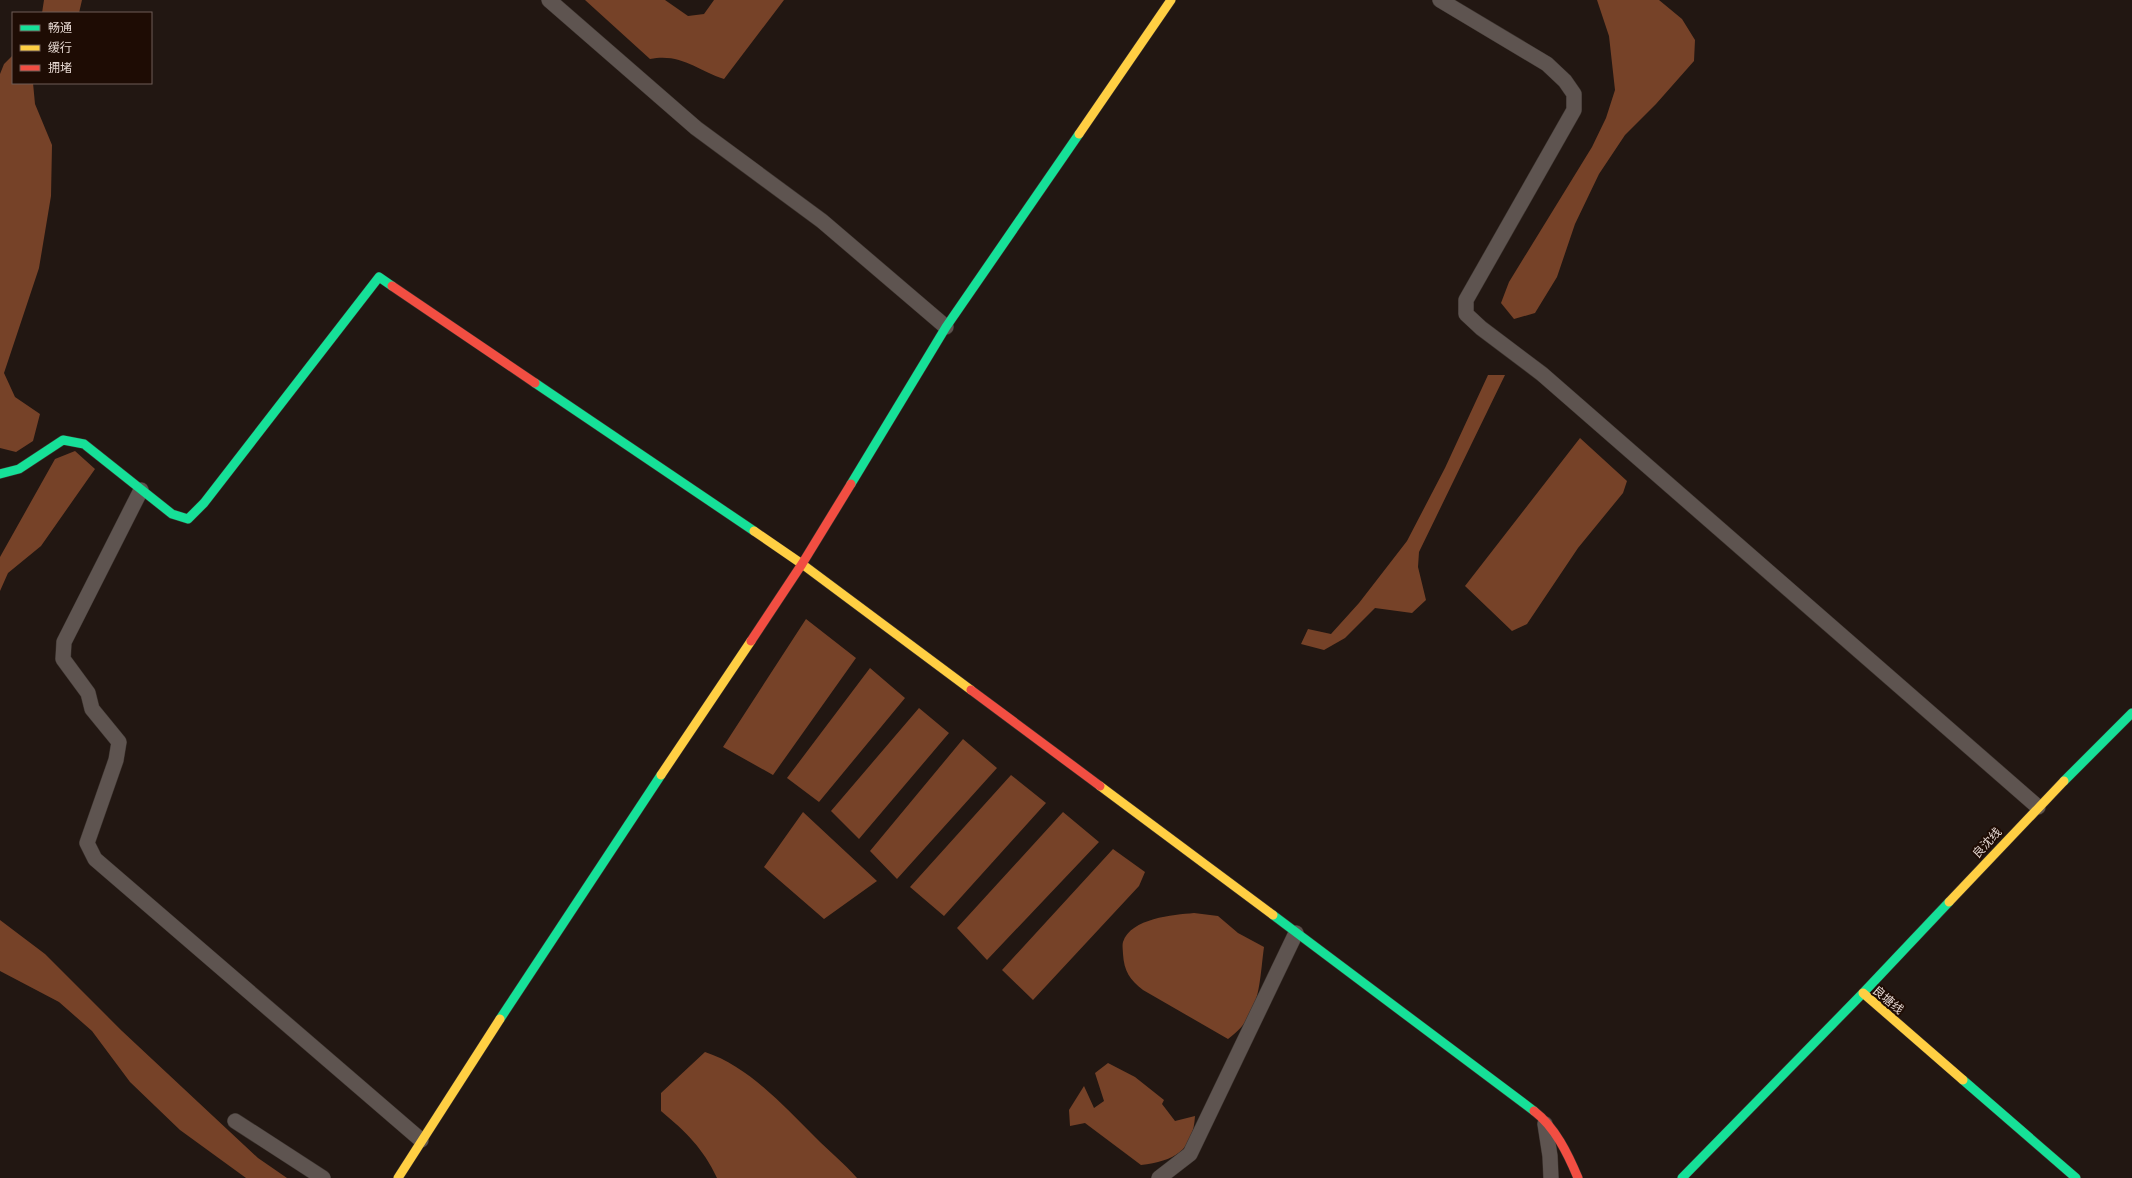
<svg xmlns="http://www.w3.org/2000/svg" width="2132" height="1178" font-family="'Space Grotesk','Noto Sans SC',sans-serif">
<style>
.water{fill:#764228}
.lines{fill:none;stroke-linecap:round;stroke-linejoin:round}
.street-casing{stroke:#3c332e;stroke-width:16}
.fast-casing{stroke:#3c332e;stroke-width:10}
.slow-casing{stroke:#3c332e;stroke-width:10}
.jam-casing{stroke:#3c332e;stroke-width:10}
.street{stroke:#5e5450;stroke-width:15}
.fast{stroke:#16e098;stroke-width:9}
.slow{stroke:#ffcf43;stroke-width:9}
.jam{stroke:#f24e42;stroke-width:9}
.labels{text-anchor:middle;stroke-width:4;stroke-linejoin:round;paint-order:stroke}
.street-label{font-size:12px;fill:#e5d7d1;stroke:#1e0c04}
</style>
<rect width="100%" height="100%" fill="#221712"/>
<path class="water" d="M44,0h38l-3,13h-37z
M585,0h80l23,16 16,-2 10,-14h70l-60,79c-27,-9 -43,-26 -74,-20z
M1597,0h62l23,19 13,21 -1,21 -38,43 -31,31 -26,39 -24,50 -18,53 -22,36 -21,6 -13,-16 8,-21 83,-135 14,-29 9,-28 -6,-54z
M13,55v28h20l2,21 17,41 -1,51 -12,72 -35,105 11,24 25,17 -7,27 -17,11 -16,-4v-374l4,-10z
M1488,375h17l-86,177 -1,15 8,33 -14,13 -37,-5 -30,30 -21,12 -23,-6 7,-15 23,5 28,-31 48,-62 38,-73z
M1580,438l47,43 -4,12 -45,55 -51,76 -15,7 -47,-45z
M75,451l20,18 -54,77 -33,27 -8,18v-34l55,-98z
M806,619l50,39 -83,117 -50,-28z
M870,668l35,30 -86,104 -32,-24z
M919,708l30,25 -90,106 -28,-28z
M963,739l34,29 -100,111 -27,-28z
M1011,775l35,28 -102,113 -34,-29z
M803,812l74,69 -53,38 -60,-52z
M1063,812l36,30 -112,118 -30,-32z
M1113,849l32,23 -6,14 -106,114 -31,-30z
M1194,913l24,3 20,17 26,14c-5,37 -3,68 -36,92l-85,-49c-13,-10 -19,-19 -20,-36 0,-3 -1,-9 0,-12 8,-24 50,-27 71,-29z
M0,920l45,34 77,77 136,127 29,20h-41l-66,-48 -50,-48 -38,-51 -33,-29 -59,-31z
M705,1052c43,14 79,54 110,85 14,14 29,26 42,41h-140c-14,-30 -31,-46 -56,-67v-18z
M1108,1063l27,14 29,23 -2,4 13,17 20,-5c-2,35 -21,45 -54,49l-56,-42 -15,3 -1,-16 15,-24 10,22 10,-7 -9,-28z"/>
<g class="lines">
<g class="street-casing">
<path id="street" d="M549,0l147,128 126,93 124,106
M1440,0l107,64 18,17 9,13v16l-108,190v14l15,14 61,46 496,433
M141,490l-77,152 -1,17 25,34 4,16 27,33 -3,18 -29,83 8,16 326,281
M235,1121l88,57
M1545,1124l5,32 1,22
M1159,1178l31,-24 106,-221"/>
</g>
<g class="fast-casing">
<path id="fast" d="M535,383l219,148
M0,474l19,-5 44,-29 21,4 88,70 16,5 16,-16 175,-226 13,9
M851,484l95,-157 133,-193
M2064,781l68,-68
M1273,915l261,196
M500,1019l161,-244
M1963,1080l113,98
M1682,1178l181,-185 86,-91"/>
</g>
<g class="slow-casing">
<path id="slow" d="M1079,134l92,-134
M754,531l48,33 169,126
M661,775l90,-134
M1100,786l173,129
M1949,902l115,-121
M1863,993l100,87
M398,1178l102,-159"/>
</g>
<g class="jam-casing">
<path id="jam" d="M392,286l143,97
M751,641l51,-77 49,-80
M971,690l129,96
M1534,1111c21,16 34,43 44,67"/>
</g>
<use href="#street" class="street"/>
<use href="#fast" class="fast"/>
<use href="#slow" class="slow"/>
<use href="#jam" class="jam"/>
</g>
<g class="labels">
<g class="street-label">
<text transform="translate(1987 843) rotate(-47)" y="4">良沈线</text>
<text transform="translate(1888 1000) rotate(40)" y="4">良塘线</text>
</g>
</g>
<rect x="12" y="12" width="140" height="72" fill="#1e0c04" stroke="#6e5d56"/>
<rect x="20" y="25" width="20" height="6" fill="#16e098" stroke="#6e5d56"/>
<text x="48" y="32" font-size="12" fill="#e5d7d1">畅通</text>
<rect x="20" y="45" width="20" height="6" fill="#ffcf43" stroke="#6e5d56"/>
<text x="48" y="52" font-size="12" fill="#e5d7d1">缓行</text>
<rect x="20" y="65" width="20" height="6" fill="#f24e42" stroke="#6e5d56"/>
<text x="48" y="72" font-size="12" fill="#e5d7d1">拥堵</text>
</svg>
